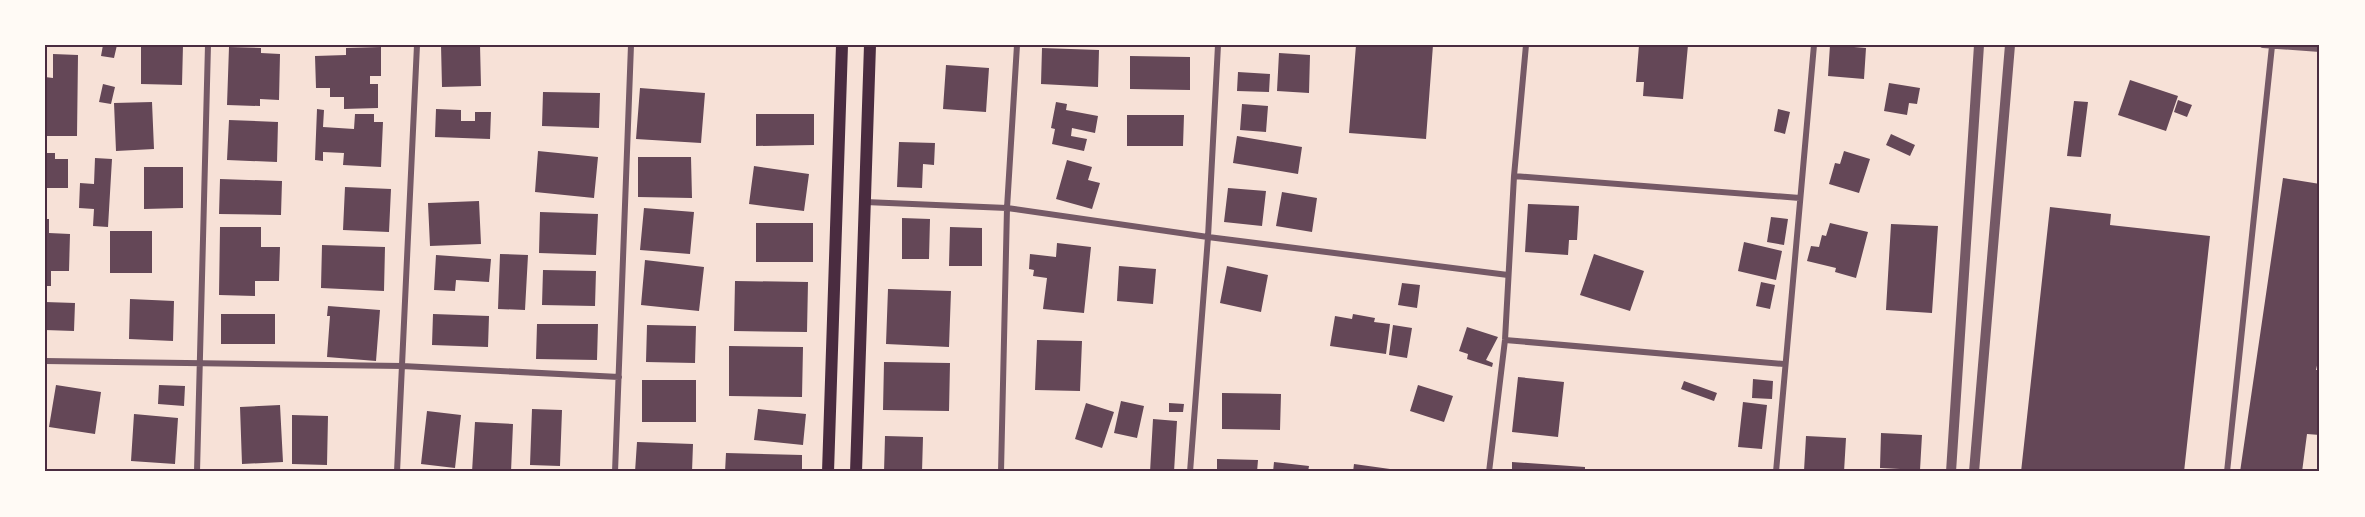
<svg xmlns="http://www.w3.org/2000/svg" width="2365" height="517" font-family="Merriweather,serif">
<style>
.building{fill:#644757}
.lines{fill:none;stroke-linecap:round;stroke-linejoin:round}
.minor{stroke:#755966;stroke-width:6}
.tertiary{stroke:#755966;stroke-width:10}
.secondary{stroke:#4a2c40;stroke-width:12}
.neatline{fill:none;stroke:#4a2c40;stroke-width:2}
</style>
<rect width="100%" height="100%" fill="#f7e1d7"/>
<path class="building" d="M103,45h14l-3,13 -13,-2z
M141,45h42l-1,40 -41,-1z
M441,45h39l1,41 -39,1z
M1356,45h77l-7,94 -77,-6z
M1639,45h49l-5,54 -40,-3 1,-14h-8z
M1830,45l36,3 -2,31 -36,-3z
M229,47l32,1v5l19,1 -1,46 -19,-1v7l-33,-1z
M381,47v29h-11v8h8v24l-34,1v-12h-14v-9h-14l-1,-32 31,-1v-7z
M1042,48l57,2 -1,37 -57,-3z
M1279,53l31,2 -1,38 -32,-2z
M53,54l25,1 -1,81h-30l-2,-59 8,1z
M1130,56l60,1v33l-60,-1z
M946,65l43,3 -3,44 -43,-3z
M1238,72l32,2 -1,18 -32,-1z
M2130,80l48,16 -12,35 -48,-16z
M1889,83l31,5 -3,16 -8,-1 -2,12 -23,-4z
M103,84l12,3 -4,17 -12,-2z
M640,88l65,5 -4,50 -65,-4z
M543,92l57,1 -1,35 -57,-2z
M2178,100l14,5 -5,12 -13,-5z
M2074,101l14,1 -7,55 -14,-1z
M152,102l2,47 -38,2 -2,-48z
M1056,102l11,2 -1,6 32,6 -3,17 -23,-5 -1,8 16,3 -3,12 -32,-7 3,-15 -4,-1z
M1242,104l26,2 -2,26 -26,-2z
M317,109l7,1 -1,17 31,2 1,-15h19v8h9l-2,45 -38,-2 1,-12 -21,-1v9l-8,-1z
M436,109l25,1v11h14v-9h16l-1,27 -55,-2z
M1778,109l12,3 -5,22 -11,-3z
M756,114h58v31l-58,1z
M1127,115h57l-1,31h-56z
M229,120l49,2 -1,40 -50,-2z
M1891,134l24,11 -5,11 -24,-11z
M1237,136l65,11 -4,27 -65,-11z
M899,142l36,1 -1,22 -11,-1 -1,24 -25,-1z
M538,151l60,6 -4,41 -59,-6z
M1844,151l26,8 -11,34 -30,-9 6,-21 5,1z
M45,153h10v6h13v29h-23z
M638,157h53l1,41 -54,-1z
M95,158l17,1 -4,68 -15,-1 1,-17 -15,-1 1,-25 14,1z
M1067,160l25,7 -4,13 12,3 -8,26 -36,-10z
M754,166l55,8 -5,37 -55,-7z
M144,167h39v41l-39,1z
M2283,178l37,6v168l-4,18h4v65l-13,-1 -5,38h-62z
M220,179l62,2 -1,34 -62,-1z
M345,187l46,2 -2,43 -46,-2z
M1228,188l38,3 -4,35 -38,-4z
M1282,192l35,6 -5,34 -36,-6z
M479,201l2,43 -51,2 -2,-43z
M1528,204l51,2 -2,34h-8l-1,15 -43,-3z
M2050,207l61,7 -1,11 100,11 -26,236h-163z
M644,208l50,4 -4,42 -50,-4z
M540,212l58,2 -2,41 -57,-2z
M1771,217l17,2 -4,26 -17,-3z
M902,218l28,1 -1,40h-27z
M45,219h4v14l21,1 -1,37h-18v15h-6z
M756,223h57v39h-57z
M1830,223l38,9 -12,46 -21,-6 1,-4 -29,-7 4,-15 8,1 3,-12 4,1z
M1891,224l47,2 -6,87 -46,-3z
M220,227h41v20h19l-1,34h-24v15l-36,-1z
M950,227l32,1v38h-33z
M110,231h42v42h-42z
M1744,242l38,9 -6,29 -38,-9z
M1057,243l34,4 -7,66 -41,-4 4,-31 -14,-2 1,-6 -5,-1 1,-15 26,3z
M322,245l63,2 -1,44 -63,-3z
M500,254l28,1 -3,55 -27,-1z
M1594,254l50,17 -14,40 -50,-16z
M436,255l55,4 -2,23 -33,-2 -1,11 -21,-1z
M645,260l59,7 -5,44 -58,-6z
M1119,266l37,3 -3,35 -36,-3z
M1227,266l41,9 -7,37 -41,-9z
M543,270l53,1 -1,35 -53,-1z
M735,281l73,1 -1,50 -73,-1z
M1761,282l14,3 -5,24 -14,-3z
M1402,283l18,2 -3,23 -19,-3z
M888,289l63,2 -2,56 -63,-3z
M130,299l44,2 -1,40 -44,-2z
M45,302l30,1 -1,28 -29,-1z
M328,306l52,4 -4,51 -49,-4 3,-41h-3z
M221,314h54v30h-54z
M433,314l56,2 -1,31 -56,-2z
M1353,314l22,4 -1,4 16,2 -4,30 -56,-8 5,-30 17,3z
M537,324h61l-1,36 -61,-1z
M647,325l49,1 -1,37 -49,-1z
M1393,325l19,3 -5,30 -18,-3z
M1467,327l31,10 -12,23 7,3 -1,4 -25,-8 1,-5 -9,-3z
M1037,340l45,1 -2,50 -45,-1z
M729,346l74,1 -1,50 -73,-1z
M884,362l66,1 -1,48 -66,-1z
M1518,377l46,5 -6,55 -46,-5z
M1753,379l20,2 -1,18 -20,-1z
M642,380h54v42h-54z
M1684,381l33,12 -3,8 -33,-12z
M56,385l45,7 -6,42 -46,-7z
M159,385l26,1 -1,20 -26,-2z
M1418,385l35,11 -9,26 -34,-11z
M1222,393l59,1 -1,36 -58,-1z
M1121,401l23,5 -7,32 -23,-5z
M1743,402l24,3 -5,44 -24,-2z
M1086,403l28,9 -12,36 -27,-9z
M1169,403l15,1 -1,8h-14z
M280,405l3,57 -41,2 -2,-57z
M532,409l30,1 -2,56 -30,-1z
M758,409l48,5 -3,31 -49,-5z
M427,411l34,4 -6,53 -34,-4z
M134,414l44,4 -3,46 -44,-3z
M292,415l36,1 -1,49 -35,-1z
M1153,419l24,2 -3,51h-24z
M475,422l38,2 -2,48h-39z
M1881,433l41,2 -2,35 -40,-2z
M885,436l38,1 -1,35h-38z
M1806,436l40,2 -2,34 -40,-1z
M637,442l56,2 -1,28h-57z
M726,453l76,2v17h-77z
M1217,459l41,1 -1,12h-40z
M1274,462l35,4 -1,6h-35z
M1512,462l73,5v5h-73z
M1354,464l36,5 -1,3h-36z"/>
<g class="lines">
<path class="minor" d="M2263,45l57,4
M1514,176l286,22
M865,202l142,6 201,29 300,38
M1505,340l279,24
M45,361l357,5 217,11
M197,472l11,-427
M397,472l20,-427
M615,472l16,-427
M1001,472l6,-264 10,-163
M1190,472l18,-235 10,-192
M1489,472l16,-132 9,-164 12,-131
M1776,472l38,-427
M2227,472l45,-426"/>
<path class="tertiary" d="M1951,472l28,-427
M1974,472l36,-427"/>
<path class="secondary" d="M828,472l14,-427
M856,472l14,-427"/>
</g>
<rect width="2365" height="517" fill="none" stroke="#fffaf5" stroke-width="93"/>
<rect x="46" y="46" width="2272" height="424" class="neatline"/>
</svg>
